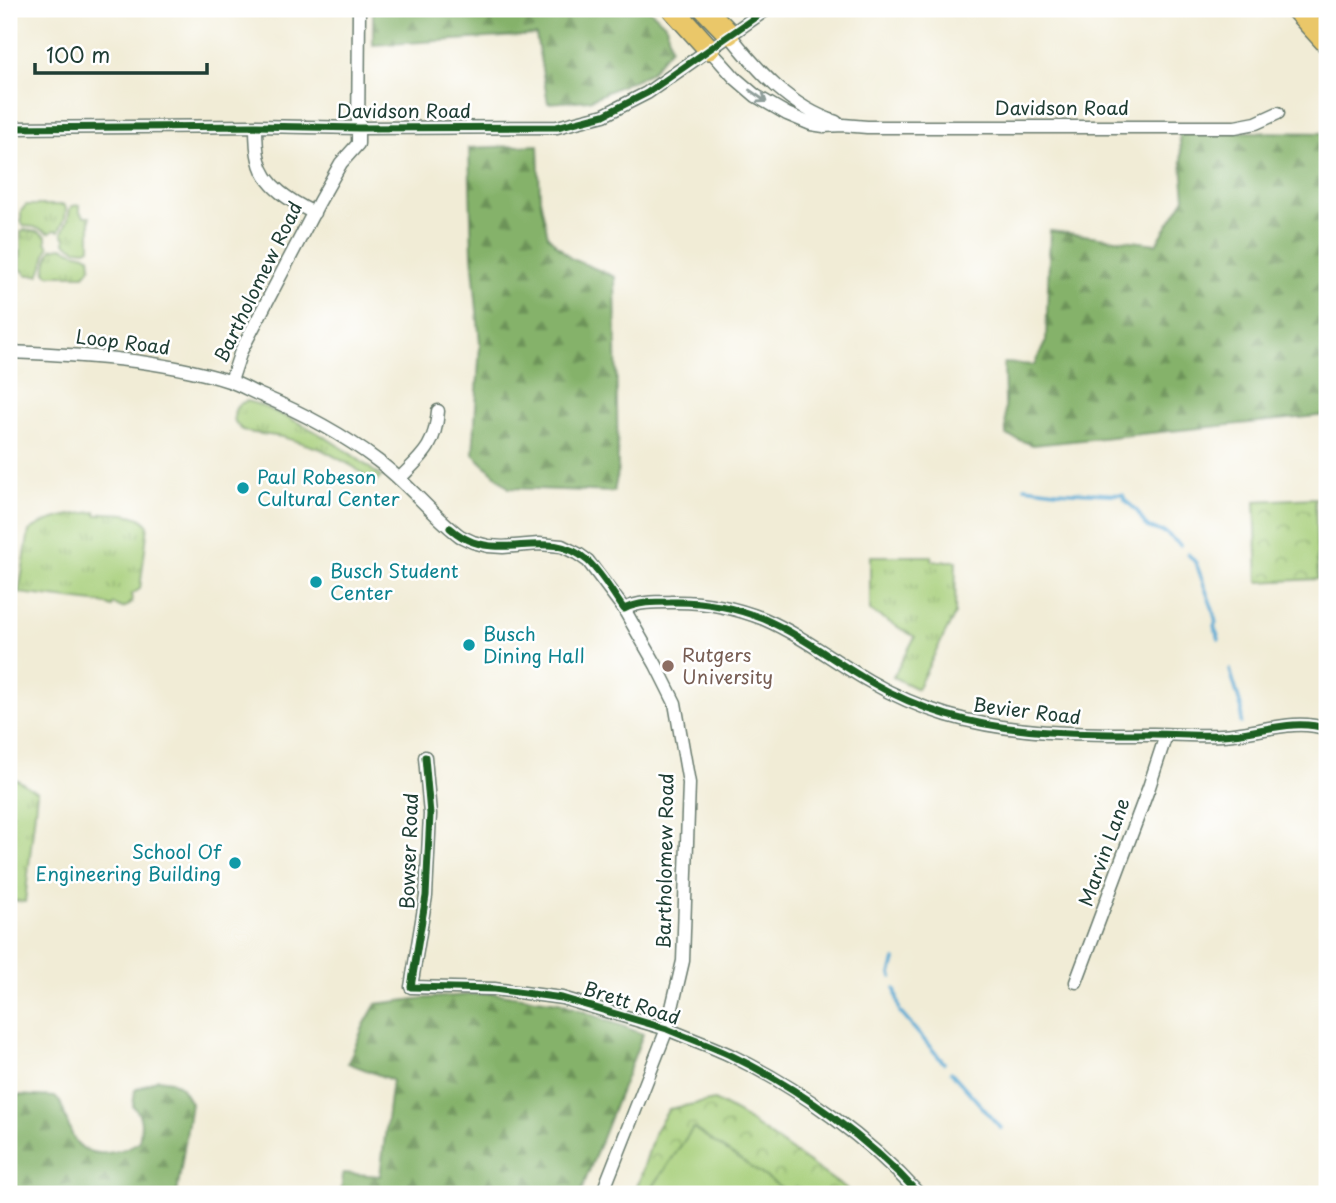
<svg xmlns="http://www.w3.org/2000/svg" width="1336" height="1203" font-family="'Playpen Sans',sans-serif">
<style>
.grass{fill:url(#grass-tufts);stroke:#638657;stroke-width:2}
.forest{fill:url(#forest-firs);stroke:#52784f;stroke-width:2}
.park{fill:url(#park-crowns);stroke:#638657;stroke-width:2}
.pitch{fill:#a7cf7a;stroke:#638657;stroke-width:2}
.lines{fill:none;stroke-linecap:round;stroke-linejoin:round}
.stream{stroke:#58a8d2;stroke-width:3.5}
.minor-casing{stroke:#687a6d;stroke-width:15}
.motorway-casing{stroke:#687a6d;stroke-width:24}
.minor{stroke:#fff;stroke-width:12}
.motorway{stroke:#eac769;stroke-width:21}
.cycleway-casing{stroke:#fff;stroke-width:11}
.cycleway{stroke:#1b5e20;stroke-width:7}
.oneway{stroke:#8f9e9a}
.culture-dot{fill:#0f9aa8;stroke:#fff;stroke-width:2.5}
.education-dot{fill:#8d6e63;stroke:#fff;stroke-width:2.5}
.labels{text-anchor:middle;stroke-width:5;stroke-linejoin:round;paint-order:stroke}
.street-label{font-size:19px;fill:#1f3d34;stroke:#fff}
.culture-label{font-size:19px;fill:#0d838f;stroke:#fff;text-anchor:start}
.education-label{font-size:19px;fill:#785e54;stroke:#fff;text-anchor:start}
</style>
<defs>
<pattern id="grass-tufts" width="24" height="20" patternUnits="userSpaceOnUse" patternTransform="scale(1.75)"><rect width="24" height="20" fill="#a7cf7a"/><path d="M3 7l-1-3M5 7V3M7 7l1-3M15 17l-1-3M17 17v-4M19 17l1-3" fill="none" stroke="#87a965"/></pattern>
<pattern id="forest-firs" width="22" height="20" patternUnits="userSpaceOnUse" patternTransform="scale(1.75)"><rect width="22" height="20" fill="#85b26a"/><path d="M5 1l3.5 6h-7zM16 11l3.5 6h-7z" fill="#6c9258"/></pattern>
<pattern id="park-crowns" width="20" height="18" patternUnits="userSpaceOnUse" patternTransform="scale(1.75)"><rect width="20" height="18" fill="#a7cf7a"/><path d="M2 6a3 3 0 1 1 6 0M12 15a3 3 0 1 1 6 0" fill="none" stroke="#87a965"/></pattern>
</defs>
<rect width="100%" height="100%" fill="#fff"/>
<filter id="ink" filterUnits="userSpaceOnUse"><feTurbulence type="fractalNoise" baseFrequency=".0143" numOctaves="2"/><feDisplacementMap in="SourceGraphic" scale="14" xChannelSelector="R" yChannelSelector="G"/><feConvolveMatrix kernelMatrix="1 2 1 2 8 2 1 2 1" color-interpolation-filters="sRGB"/></filter>
<filter id="wash" filterUnits="userSpaceOnUse"><feTurbulence type="fractalNoise" baseFrequency=".00686" numOctaves="4" result="noise"/><feDisplacementMap in="SourceGraphic" scale="28" xChannelSelector="R" yChannelSelector="G"/><feGaussianBlur stdDeviation="1.57" result="paint"/><feColorMatrix in="noise" values="0 0 0 0 0 0 0 0 0 0 0 0 0 0 0 0 0 1.4 0 .05"/><feComposite in="paint" operator="in"/></filter>
<g filter="url(#wash)">
<rect width="100%" height="100%" fill="#f1ecd6"/>
<path class="grass" d="M26,205h38l2,3 -1,10 -6,13 -4,-1 -6,3 -15,-6 -10,-1 -3,-5v-10z
M80,205v7l4,4h6v32l-4,2 -10,-1 -11,-6v-4l-3,-6 6,-13 2,-12 3,-2z
M24,230l14,2 8,4v6l3,5c-5,8 -5,21 -10,28h-12l-6,-6v-37z
M62,247l12,5 16,4 1,11 -7,8h-36l-2,-2c-1,-8 2,-17 6,-24z
M247,401c9,2 17,6 26,10 39,16 75,39 108,66l-7,7 -20,-17 -33,-18 -38,-12 -36,-5 -6,-3 -6,-7c-3,-11 1,-18 12,-21z
M96,512v3h5l1,-2c14,0 38,0 46,12l-8,64 -8,5v8l-4,4 -6,2 -8,-4 -2,3 -10,-4 -83,-10 10,-62c19,-14 45,-17 67,-19z
M870,556h61l1,5h24l-1,53 -38,75 -24,-12 22,-40 -45,-26z
M9,775l28,17 -12,110 -16,-2z"/>
<path class="forest" d="M373,9h276l17,16 5,23 -21,25 -61,27 -41,3 -12,-68 -163,10z
M1179,131l148,2v282l-294,30 -27,-10 -2,-72 30,2 12,-24 4,-110 106,13 29,-46z
M538,145l2,54 8,37 22,22 45,19 3,195 -4,20 -105,-4 -36,-34 7,-110 -8,-89 -3,-107z
M492,993l67,9 84,32 -63,160h-239l2,-21 37,3 12,-96 -44,-17 16,-38 12,-21 40,-5z
M158,1079l13,2 10,6 10,16 -14,91h-168v-74l2,-1 6,-24 38,2 5,5c5,11 10,33 17,41 16,18 44,9 62,-1 2,-14 5,-25 -6,-36l2,-16z"/>
<path class="park" d="M1315,498l3,81 -60,3 -3,-81z
M714,1100l24,13 115,81h-221l7,-12 16,-51 14,-22z"/>
<path class="pitch" d="M693,1128l98,66h-143z"/>
<g class="lines">
<path class="stream" d="M1025,487l31,4 67,4 2,5 12,11 10,16 19,6 14,12
M1188,554l8,9 16,44 4,15 -2,4 5,13
M1230,670l12,40 -1,13
M892,977l-1,-3 4,-14
M895,989l5,23 44,51
M951,1072l50,56"/>
</g>
</g>
<g filter="url(#ink)">
<g class="lines">
<g class="minor-casing">
<path id="minor" d="M729,34c29,37 61,73 107,88
M709,49l26,29 21,18 31,18 24,10 13,2 19,-1 24,2h368l21,-4 22,-10
M256,126c0,11 0,23 3,34 5,26 33,42 55,53
M9,128l247,-2 103,2 198,-1 47,-12 43,-22 120,-84
M9,352c72,3 150,7 220,29 10,3 20,9 29,13 43,18 83,39 120,67 30,22 53,53 82,75l13,6 15,4 15,1 36,-3 23,2 16,8 10,7 36,48 32,56 19,38 14,80 -6,178 -16,68 -65,165
M231,381l10,-30 78,-149 22,-39 17,-19 1,-135
M399,479c24,-24 36,-32 39,-68
M624,609c14,-7 30,-7 46,-7 32,-1 64,5 94,17 37,16 70,42 105,62 24,14 51,26 78,34 67,20 137,19 206,19 23,0 46,2 69,1 35,-1 71,-18 105,-6
M425,757l5,57 -4,82 -15,91 83,2 68,9 105,31c21,9 44,17 65,27 67,32 137,83 187,138
M1076,982l73,-195 17,-52"/>
</g>
<g class="motorway-casing">
<path id="motorway" d="M673,9l36,40
M705,9l24,25
M1296,9l31,34"/>
</g>
<use href="#minor" class="minor"/>
<use href="#motorway" class="motorway"/>
<g class="cycleway-casing">
<path id="cycleway" d="M9,128l247,-2 103,2 198,-1 47,-12 43,-22 120,-84
M450,528c7,6 14,11 23,14 39,14 79,-13 115,19 14,13 25,33 36,48 14,-7 30,-7 46,-7 32,-1 64,5 94,17 37,16 70,42 105,62 24,14 51,26 78,34 67,20 137,19 206,19 23,0 46,2 69,1 35,-1 71,-18 105,-6
M425,757l5,57 -4,82 -15,91 83,2 68,9 105,31c21,9 44,17 65,27 67,32 137,83 187,138"/>
</g>
<use href="#cycleway" class="cycleway"/>
</g>
<defs><path id="oneway-shaft" d="M-6 0H5M1.5-3L5.5 0L1.5 3" fill="none" stroke-width="1.6" stroke-linecap="round" stroke-linejoin="round" transform="scale(1.75)"/></defs>
<use class="oneway" href="#oneway-shaft" transform="translate(758 96) rotate(35)"/>
</g>
<g class="culture-dot">
<circle cx="243" cy="488" r="7"/>
<circle cx="316" cy="582" r="7"/>
<circle cx="469" cy="645" r="7"/>
<circle cx="235" cy="863" r="7"/>
</g>
<circle class="education-dot" cx="668" cy="666" r="7"/>
<g class="labels">
<g class="street-label">
<text x="1062" y="115">Davidson Road</text>
<text x="404" y="118">Davidson Road</text>
<text transform="translate(258 282) rotate(-64)" y="7">Bartholomew Road</text>
<text transform="translate(123 342) rotate(7)" y="7">Loop Road</text>
<text transform="translate(1027 711) rotate(7)" y="7">Bevier Road</text>
<text transform="translate(409 851) rotate(-88)" y="7">Bowser Road</text>
<text transform="translate(1104 852) rotate(-70)" y="7">Marvin Lane</text>
<text transform="translate(665 861) rotate(-89)" y="7">Bartholomew Road</text>
<text transform="translate(632 1003) rotate(18)" y="7">Brett Road</text>
</g>
<g class="culture-label">
<text x="257" y="484">Paul Robeson<tspan x="257" dy="22">Cultural Center</tspan></text>
<text x="330" y="578">Busch Student<tspan x="330" dy="22">Center</tspan></text>
<text x="483" y="641">Busch<tspan x="483" dy="22">Dining Hall</tspan></text>
<text x="221" y="859" text-anchor="end">School Of<tspan x="221" dy="22">Engineering Building</tspan></text>
</g>
<g class="education-label">
<text x="682" y="662">Rutgers<tspan x="682" dy="22">University</tspan></text>
</g>
</g>
<rect width="1336" height="1203" fill="none" stroke="#fff" stroke-width="35"/>
<path d="M35 63v10h172v-10" fill="none" stroke="#1f3d34" stroke-width="3.5"/>
<text x="46" y="63" font-size="21" fill="#1f3d34" stroke="#ffffff" stroke-width="5" paint-order="stroke">100 m</text>
</svg>
